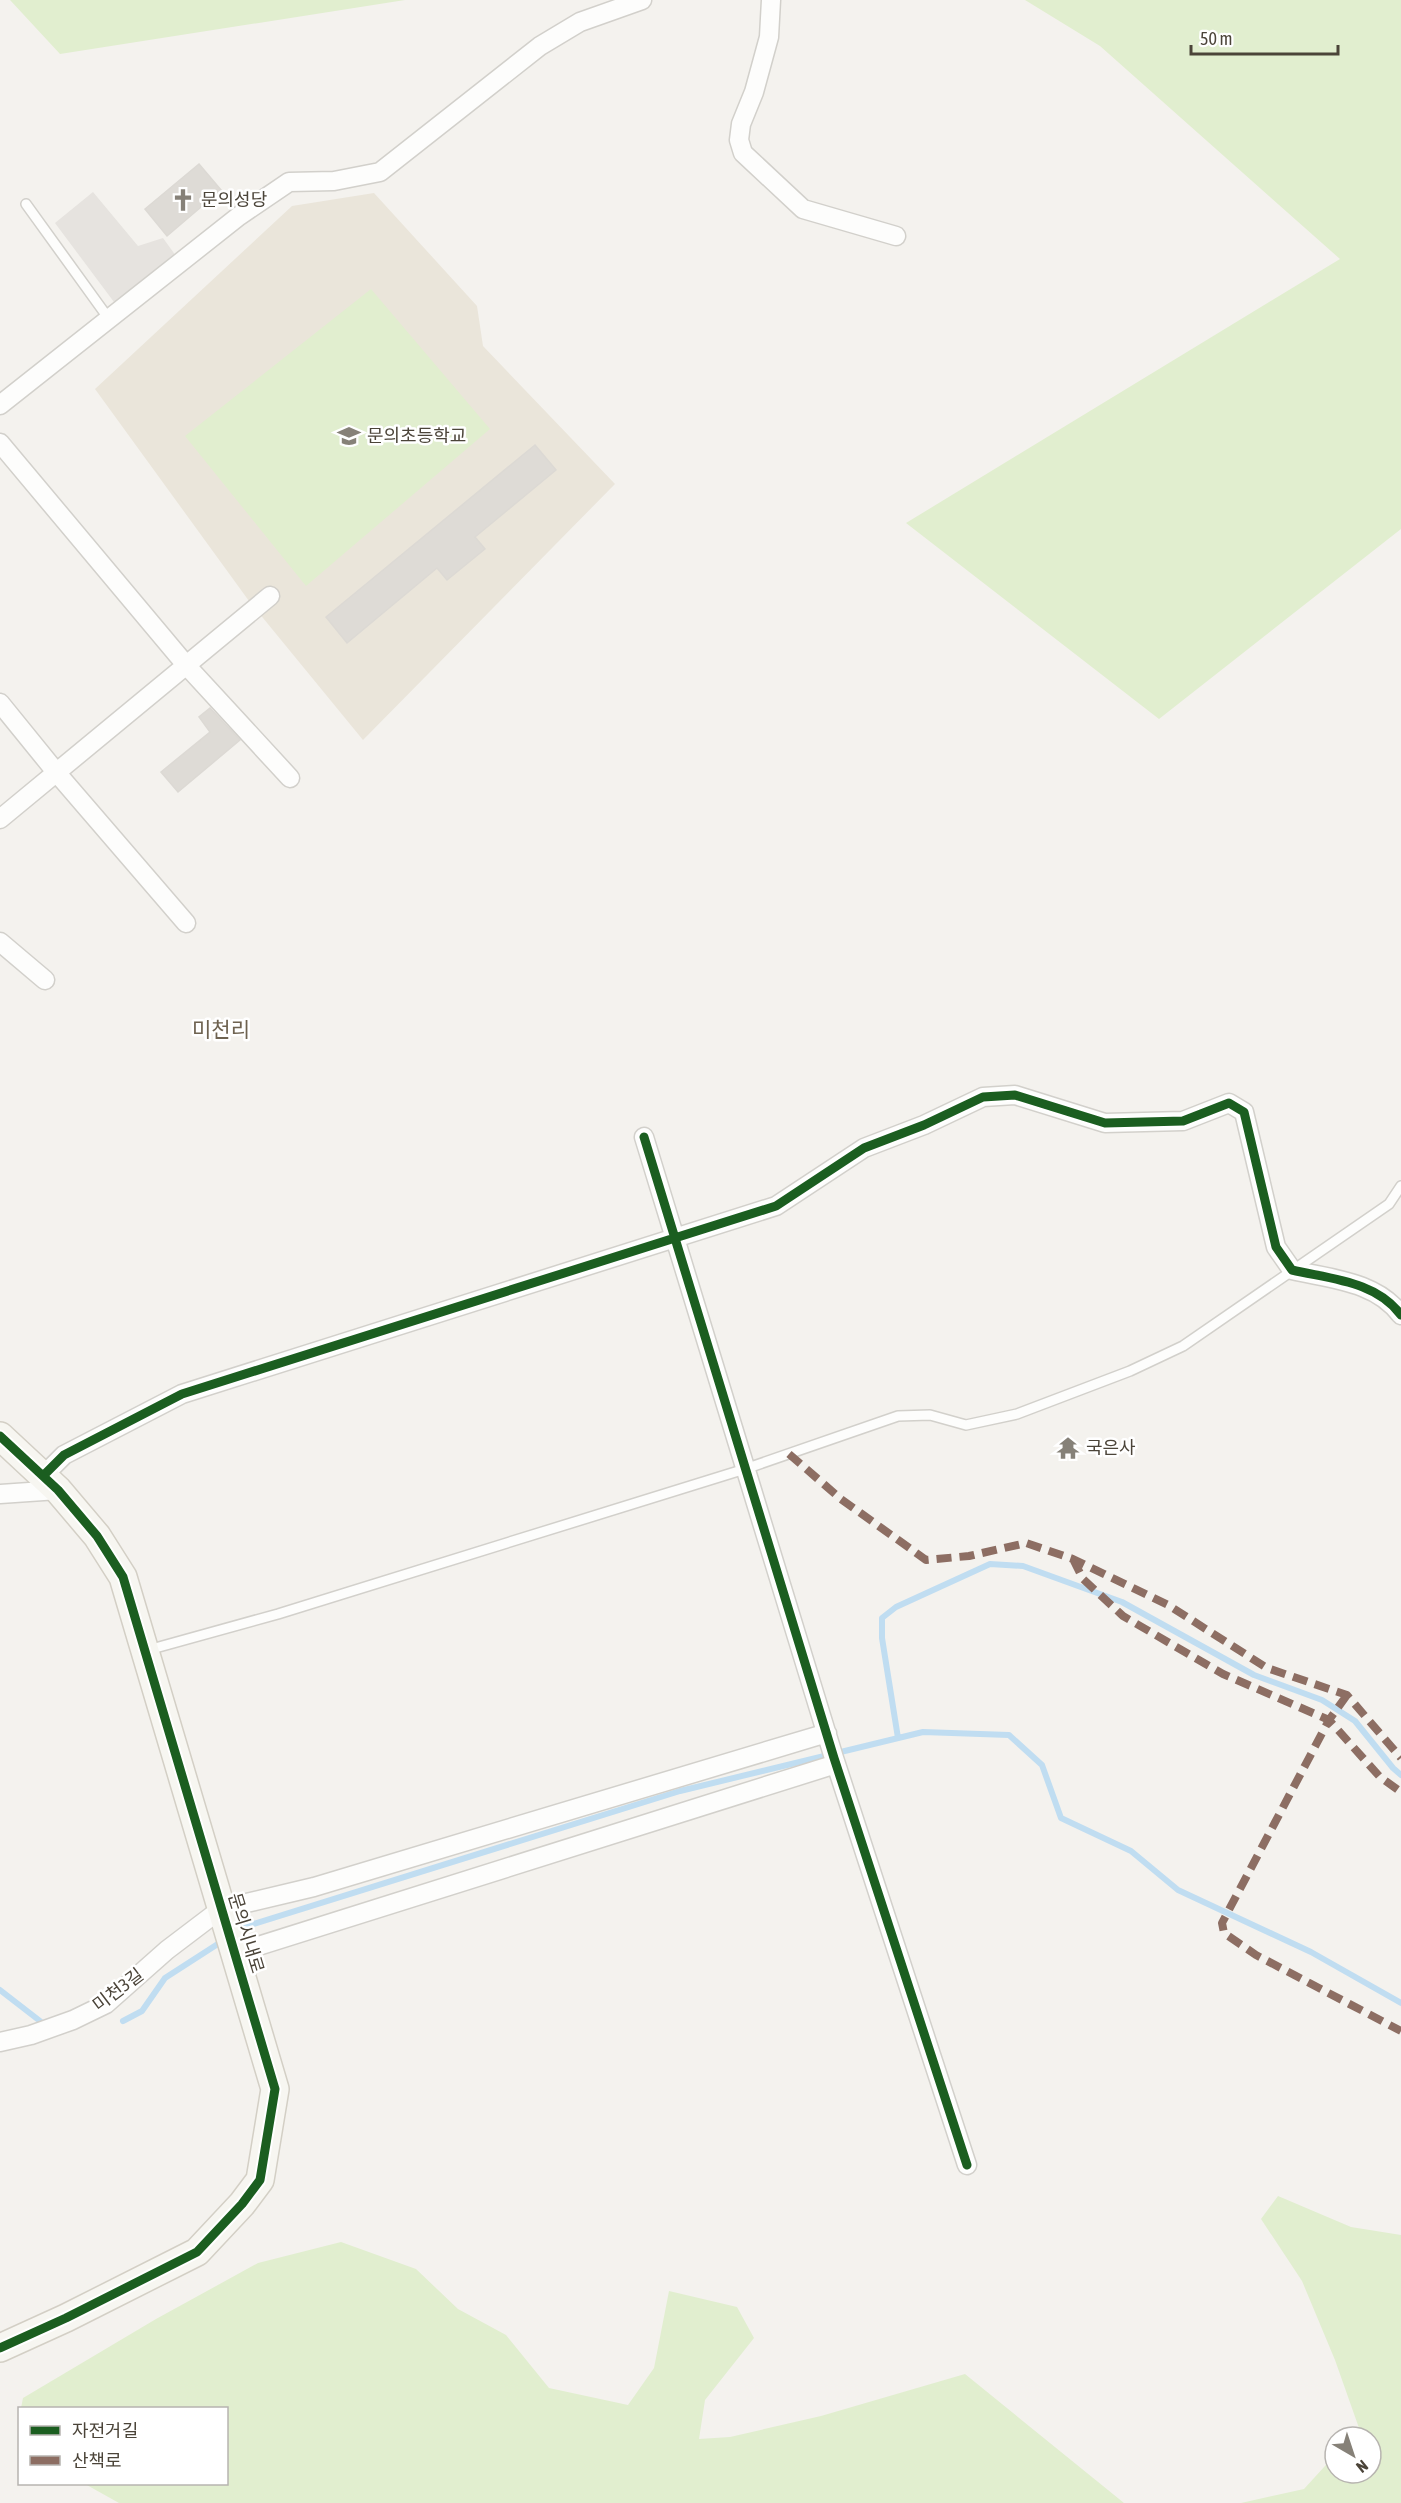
<svg xmlns="http://www.w3.org/2000/svg" width="1401" height="2503" font-family="'Asap Condensed','Noto Sans KR',sans-serif">
<style>
.education{fill:#eae5da}
.green{fill:#e1eecf}
.parking{fill:#e6e3df}
.lines{fill:none;stroke-linecap:round;stroke-linejoin:round}
.stream{stroke:#c0ddf1;stroke-width:6}
.building{fill:#dedbd6;stroke:#dcd9d4;stroke-width:1.5}
.lane-casing{stroke:#d2d0cb;stroke-width:12}
.street-casing{stroke:#d2d0cb;stroke-width:21}
.secondary-casing{stroke:#d3cfc5;stroke-width:30}
.lane{stroke:#fdfdfc;stroke-width:9}
.street{stroke:#fdfdfc;stroke-width:18}
.secondary{stroke:#f7f6f1;stroke-width:27}
.quiet{stroke:#8d6e63;stroke-width:8;stroke-dasharray:15 8;stroke-linecap:butt}
.cycleway-casing{stroke:#fff;stroke-width:13}
.cycleway{stroke:#1b5e20;stroke-width:9}
.labels{text-anchor:middle;stroke-width:5;stroke-linejoin:round;paint-order:stroke}
.poi-label{font-size:18px;fill:#4b4439;stroke:#fff;text-anchor:start}
.street-label{font-size:18px;fill:#4b4439;stroke:#fff}
.quarter-label{font-size:21px;fill:#6e6250;stroke:#fff}
</style>
<rect width="100%" height="100%" fill="#f4f2ee"/>
<path class="education" d="M374,193l103,113 6,40 132,138 -252,256 -114,-139 -154,-212 197,-183z"/>
<path class="green" d="M10,0h395l-345,54z
M1025,0h376v529l-242,190 -253,-196 434,-264 -240,-213z
M371,289l119,140 -184,157 -121,-150z
M1278,2196l73,31 50,8v268h-160l63,-14 31,-34v18h36v-36h-20l8,-9 -24,-68 -33,-79 -41,-62z
M341,2242l75,27 42,40 48,26 43,53 79,17 26,-37 15,-77 68,16 17,31 -49,62 -6,39 31,-2 91,-21 144,-42 159,129h-1005l-34,-19h141v-76h-205l2,-10 133,-79 102,-56z"/>
<path class="parking" d="M93,192l45,54 25,-8 13,18 -62,46 -59,-79z"/>
<g class="lines">
<path class="stream" d="M898,1738l-16,-100v-20l14,-11 94,-43 33,2 99,36 132,73 68,25 33,21 38,47 8,7
M236,1933l11,-7 433,-135 243,-59 86,3 33,30 19,53 70,33 47,39 133,62 90,51
M0,1990l40,31
M123,2021l19,-10 23,-33 59,-38"/>
</g>
<path class="building" d="M199,164l22,26 -54,46 -22,-27z
M535,445l21,25 -81,67 10,12 -38,31 -10,-12 -90,75 -21,-26z
M210,708l30,32 -62,52 -17,-20 49,-40 -11,-15z"/>
<g class="lines">
<g class="lane-casing">
<path id="lane" d="M26,204l83,115
M148,1650l130,-36 467,-145 153,-53 32,-1 36,10 51,-11 113,-43 53,-25 206,-142 12,-18"/>
</g>
<g class="street-casing">
<path id="street" d="M771,0l-2,37 -15,55 -13,32 -2,16 4,13 60,56 93,27
M0,405l239,-189 50,-34 45,-1 46,-9 160,-126 40,-24 62,-22
M0,443l186,222 104,113
M0,703l56,69 130,151
M0,819l270,-223
M0,942l45,38
M644,1137l190,621 133,407
M43,1476l21,-21 118,-61 594,-188 88,-58 60,-23 59,-28 32,-2 90,28 78,-2 46,-18 15,9 32,135 16,23c38,9 84,11 109,45
M0,1494l58,-4
M236,1953l600,-189
M0,2042l31,-7 42,-15 33,-16 61,-54 54,-41 93,-22 513,-154"/>
</g>
<g class="secondary-casing">
<path id="secondary" d="M0,1436l58,54 39,46 26,41 152,512 -15,91 -18,24 -45,48 -131,66 -66,30"/>
</g>
<use href="#lane" class="lane"/>
<use href="#street" class="street"/>
<use href="#secondary" class="secondary"/>
<path class="quiet" d="M789,1454l52,45 85,61 43,-4 57,-13 47,16 95,46 99,63 80,27 54,63
M1073,1559l10,20 40,37 100,58 106,46 51,57 21,15
M1347,1695l-18,25 -107,203 2,10 32,22 145,76"/>
<g class="cycleway-casing">
<path id="cycleway" d="M644,1137l190,621 133,407
M0,1436l58,54 39,46 26,41 152,512 -15,91 -18,24 -45,48 -131,66 -66,30
M43,1476l21,-21 118,-61 594,-188 88,-58 60,-23 59,-28 32,-2 90,28 78,-2 46,-18 15,9 32,135 16,23c38,9 84,11 109,45"/>
</g>
<use href="#cycleway" class="cycleway"/>
</g>
<defs>
<g id="church-bare" transform="scale(1.8)"><path d="M-1.2-6h2.4v3.5h3.3v2.4h-3.3V6h-2.4V-.1h-3.3v-2.4h3.3Z" fill="#868178" stroke="#fff" stroke-width="2.5" paint-order="stroke"/></g>
<g id="school-bare" transform="scale(1.8)"><path d="M0-5L7-2L0 1L-7-2ZM-4 1L0 2.5L4 1V4Q0 6-4 4Z" fill="#868178" stroke="#fff" stroke-width="2.5" paint-order="stroke"/></g>
<g id="temple-bare" transform="scale(1.8)"><path d="M0-6L5-2H3V0L6.5 2.5H4V6H1.5V3h-3V6H-4V2.5H-6.5L-3 0V-2H-5Z" fill="#868178" stroke="#fff" stroke-width="2.5" paint-order="stroke"/></g>
</defs>
<g fill-rule="evenodd">
<use href="#church-bare" x="183" y="200"/>
<use href="#school-bare" x="349" y="436"/>
<use href="#temple-bare" x="1068" y="1448"/>
</g>
<g class="labels">
<g class="poi-label">
<text x="201" y="206">문의성당</text>
<text x="367" y="442">문의초등학교</text>
<text x="1086" y="1454">국은사</text>
</g>
<g class="street-label">
<text transform="translate(246 1933) rotate(73)" y="6">문의시내로</text>
<text transform="translate(118 1990) rotate(-37)" y="6">미천3길</text>
</g>
<g class="quarter-label">
<text x="221" y="1037">미천리</text>
</g>
</g>
<rect x="18" y="2407" width="210" height="78" fill="#ffffff" stroke="#b7b4b0" stroke-width="1.5"/>
<rect x="30" y="2426" width="30" height="9" fill="#1b5e20" stroke="#b7b4b0" stroke-width="1.5"/>
<text x="72" y="2437" font-size="18" fill="#4b4439">자전거길</text>
<rect x="30" y="2456" width="30" height="9" fill="#8d6e63" stroke="#b7b4b0" stroke-width="1.5"/>
<text x="72" y="2467" font-size="18" fill="#4b4439">산책로</text>
<g transform="translate(1353 2455) rotate(141)"><circle r="28" fill="#ffffff" stroke="#b7b4b0" stroke-width="1.5"/>
<path d="M0-4.5L10 22L0 15L-10 22Z" fill="#868178"/>
<text y="-9" font-size="16" font-weight="bold" text-anchor="middle" fill="#4b4439">N</text>
</g>
<path d="M1191 45v9h147v-9" fill="none" stroke="#4b4439" stroke-width="3"/>
<text x="1200" y="45" font-size="18" fill="#4b4439" stroke="#ffffff" stroke-width="4.5" paint-order="stroke">50 m</text>
</svg>
